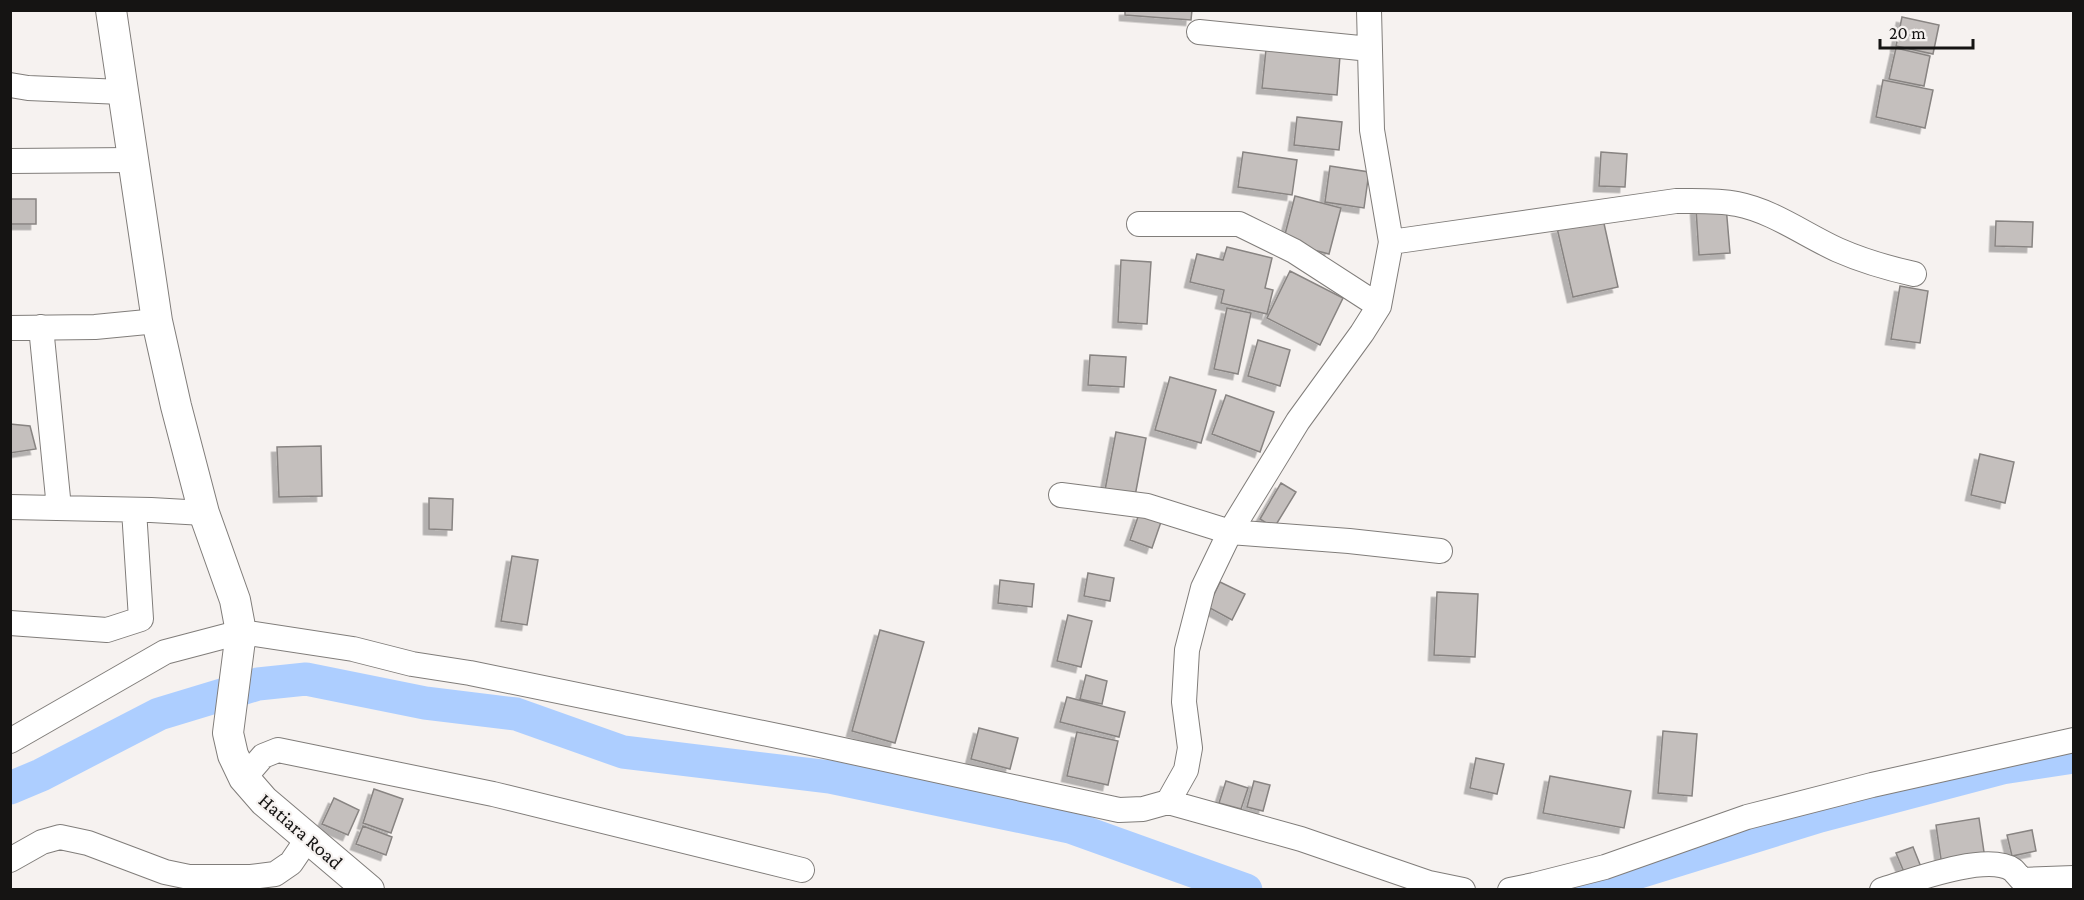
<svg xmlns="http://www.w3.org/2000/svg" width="2084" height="900" font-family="'Crimson Pro',serif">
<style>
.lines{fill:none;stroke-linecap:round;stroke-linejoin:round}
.canal{stroke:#adceff;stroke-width:33}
.building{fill:#c4bfbd;stroke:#888482;stroke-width:1.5;filter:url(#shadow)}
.minor-casing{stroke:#807d7a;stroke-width:26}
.tertiary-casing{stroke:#807d7a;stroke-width:32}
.minor{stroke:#fff;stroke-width:24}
.tertiary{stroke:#fff;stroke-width:30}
.labels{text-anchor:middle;stroke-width:4.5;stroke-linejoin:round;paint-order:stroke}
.street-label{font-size:20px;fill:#151413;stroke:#f6f2f0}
</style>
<defs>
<filter id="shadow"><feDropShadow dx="-5.5" dy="5.5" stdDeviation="0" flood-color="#0004"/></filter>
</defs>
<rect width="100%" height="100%" fill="#f6f2f0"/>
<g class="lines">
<path class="canal" d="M10,788l31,-13 118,-61 99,-30 48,-5 119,24 91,11 107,38 207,25 240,50 176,63
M1581,890l239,-74 182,-48 72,-11"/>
</g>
<path class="building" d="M1125,10h67l-1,10 -66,-5z
M1902,17l37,8 -6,29 -37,-8z
M1896,48l34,8 -6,30 -35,-7z
M1266,49l74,7 -3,39 -75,-7z
M1883,80l50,10 -8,38 -49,-11z
M1297,117l45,5 -3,28 -45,-5z
M1243,152l54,8 -5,35 -54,-8z
M1601,152l26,2 -2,33 -26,-1z
M1330,166l39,6 -5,36 -39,-6z
M1295,196l46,12 -12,46 -46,-12z
M10,199h26v25h-26z
M1726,206l4,47 -31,2 -3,-46z
M1603,219l15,68 -45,10 -16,-69z
M1996,221l37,1 -1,25 -37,-1z
M1227,247l45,11 -7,30 8,2 -6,24 -46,-11 3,-13 -34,-8 7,-28 26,6z
M1121,260l30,2 -4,62 -29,-2z
M1290,271l53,27 -23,47 -53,-27z
M1900,286l28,5 -8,52 -29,-4z
M1227,308l24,5 -13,61 -24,-5z
M1258,340l32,10 -10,36 -32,-10z
M1090,355l36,2 -2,30 -36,-2z
M1170,377l46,13 -15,53 -46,-13z
M1226,395l48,17 -14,40 -48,-18z
M10,424l20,2 6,23 -26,4z
M1116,432l30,6 -11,58 -30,-6z
M321,446l1,50 -43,1 -2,-50z
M1980,454l34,8 -9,41 -34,-8z
M1281,483l15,9 -22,36 -14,-9z
M429,498l24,1 -1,31 -23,-1z
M1139,514l22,8 -9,26 -22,-8z
M512,556l26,4 -11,65 -26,-4z
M1088,573l26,5 -4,23 -26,-5z
M1000,580l34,4 -2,23 -34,-4z
M1220,582l25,12 -13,26 -24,-13z
M1437,592l41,2 -3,63 -41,-2z
M1068,615l24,6 -11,46 -24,-6z
M880,630l44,12 -29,101 -43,-12z
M1086,675l21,6 -5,23 -22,-5z
M1067,697l58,15 -6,25 -59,-15z
M979,728l39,10 -8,31 -39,-10z
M1663,731l34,3 -5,62 -34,-3z
M1077,732l41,9 -10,44 -41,-9z
M1476,758l28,6 -7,30 -27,-6z
M1550,776l81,15 -7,37 -81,-15z
M1226,781l22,7 -7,21 -22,-6z
M1254,781l16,4 -7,26 -16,-4z
M374,789l29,10 -12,34 -28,-10z
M334,798l25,12 -11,25 -26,-11z
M1979,818l6,41 -43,7 -6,-41z
M363,826l29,11 -6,18 -30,-11z
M2032,830l4,21 -24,5 -5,-21z
M1913,847l8,20 -17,5 -8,-19z"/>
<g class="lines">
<g class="minor-casing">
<path id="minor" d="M1199,32l171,17
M10,85l18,3 94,4
M10,161l122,-1
M1139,224h100l55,27 85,55
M1391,242l285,-41c20,0 41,-1 61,3 36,7 68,31 101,46 25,11 49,18 76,24
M41,327l18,181
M10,328l85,-1 62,-6
M1061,495l86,11 83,26 119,9 91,10
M10,507l141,3 53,3
M10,623l97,7 34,-11 -7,-109
M10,741l155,-89 76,-20 112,17 59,15 58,9 327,67 322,70 24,-1 25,-7 18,-32 4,-22 -6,-46 3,-52 16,-62 27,-56 68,-111 64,-88 17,-27 12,-64 -19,-112 -3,-120
M244,778l19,-22 15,-6 215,44 309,76
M1168,802l133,37 128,44 34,7
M10,860l32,-18 18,-5 28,6 77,29 24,5h62l24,-3 16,-11 17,-25
M1510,890l24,-5 71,-18 142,-50 125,-32 202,-45
M1882,890c29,-9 105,-38 131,-20 3,3 6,7 9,10l52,-2"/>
</g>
<g class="tertiary-casing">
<path id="tertiary" d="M111,10l46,311 19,85 28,107 31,87 6,32 -13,101 5,22 11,23 20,23 105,89"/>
</g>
<use href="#minor" class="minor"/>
<use href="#tertiary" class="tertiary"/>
</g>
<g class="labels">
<g class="street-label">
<text transform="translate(301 831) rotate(41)" y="7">Hatiara Road</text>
</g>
</g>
<rect width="2084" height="900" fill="none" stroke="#151413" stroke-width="24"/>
<path d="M1880 39v9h93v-9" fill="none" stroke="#151413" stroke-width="3"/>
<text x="1889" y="39" font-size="18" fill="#151413" stroke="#f6f2f0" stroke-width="4.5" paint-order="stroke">20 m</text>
</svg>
